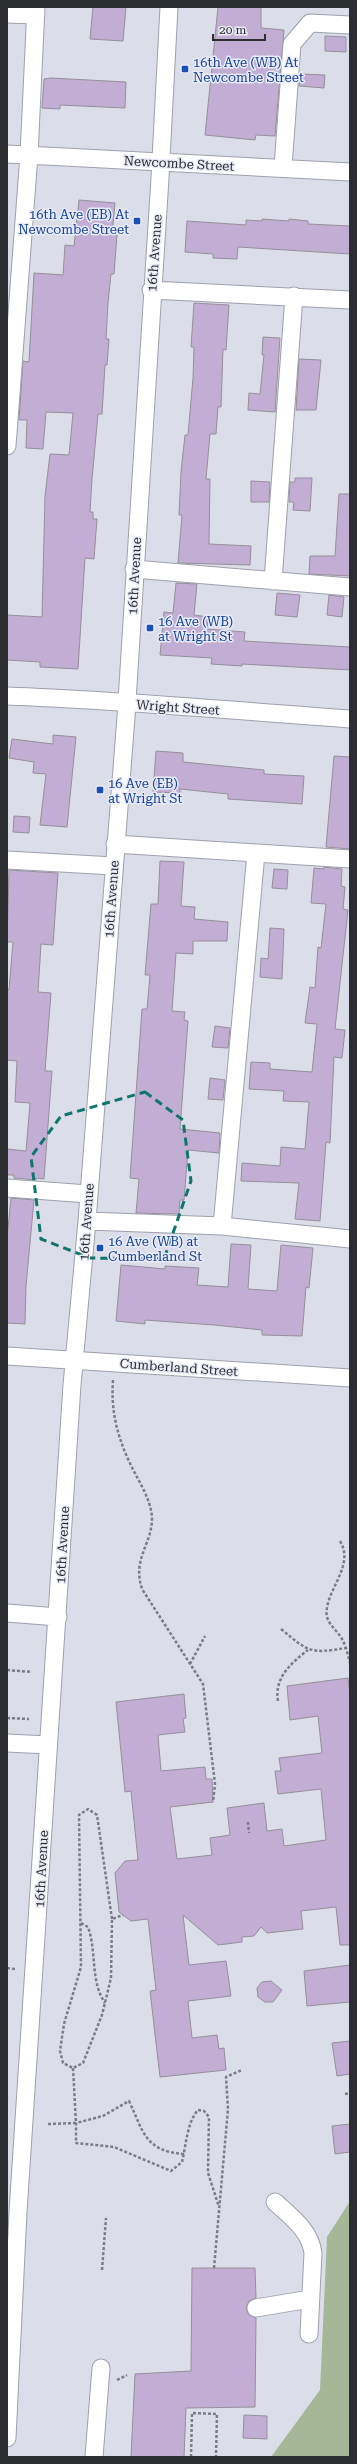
<svg xmlns="http://www.w3.org/2000/svg" width="357" height="2464" font-family="'Roboto Serif',serif">
<style>
.green{fill:#a5b797}
.building{fill:#c2add4;stroke:#948f99}
.lines{fill:none;stroke-linecap:round;stroke-linejoin:round}
.minor-casing{stroke:#9ea1ac;stroke-width:19}
.path{stroke:#7b7d84;stroke-width:2.5;stroke-dasharray:3 2;stroke-linecap:butt}
.minor{stroke:#fff;stroke-width:17}
.marked{fill:none;stroke:#0f766e;stroke-width:3;stroke-dasharray:8 5;stroke-linejoin:round}
.transit-dot{fill:#1a4fb4;stroke:#e8ebf6;stroke-width:1.5}
.labels{text-anchor:middle;stroke-width:3;stroke-linejoin:round;paint-order:stroke}
.transit-label{font-size:13px;fill:#164399;stroke:#e8ebf6;text-anchor:start}
.street-label{font-size:13px;fill:#2c2d31;stroke:#e8ebf6}
</style>
<rect width="100%" height="100%" fill="#dbdee9"/>
<path class="green" d="M350,2201v256h-79l49,-67 7,-153z"/>
<path class="building" d="M93,7h33l-3,34 -33,-2z
M218,7h43v21l23,2 -9,106 -19,-1 -1,5 -50,-5z
M325,36l21,1v15l-21,-1z
M300,74l25,1 -1,13 -25,-2z
M51,78l75,4 -1,26 -65,-3v4l-18,-1 2,-29z
M79,200l36,3 -3,32h5l-3,39h-3l-3,29 -2,36h3l-2,26h-2l-3,49h-4l-6,65 -2,33h3v7h4l-1,13 -2,27 -9,-1 -7,111 -38,-2v-5l-33,-2v-45l35,2 3,-121 5,-42 19,1 4,-42 -27,-1 -3,37 -17,-1 1,-28h-8l4,-59 6,1 5,-89 29,2 2,-30 9,1z
M262,219l27,2v-2l19,2v3l42,2v28l-112,-7 -1,12 -24,-1v-4l-28,-2 2,-31 59,4v-5l16,1z
M194,303l35,2 -3,45 -3,-1 -2,58h-3l-2,27h-6l-4,45h4l-1,65 42,2 -1,19 -72,-2 4,-48h-3l2,-43 4,-37h3l5,-57 1,-31h-3z
M263,337l17,1 -5,74 -27,-2 1,-17 11,1 4,-39h-2z
M299,359l22,1 -5,50h-20z
M295,478h17l-2,33 -17,-1 1,-8h-5l1,-20h5z
M251,481l19,1 -1,20h-18z
M339,494h11v82l-41,-2 1,-18h25z
M176,583l21,1 -3,31 14,2 -1,12 38,3 -1,9 106,6v23l-108,-6v2l-31,-2 1,-6 -52,-3 4,-43 9,1z
M277,593l23,2 -3,22 -22,-2z
M329,595l15,2 -2,20 -15,-2z
M53,735l23,2 -9,90 -27,-2 6,-51 -13,-1 1,-11 -25,-4 3,-19 41,5z
M156,751l27,2v9l81,8v4l40,2 -2,28 -74,-5v-5l-48,-5v4l-27,-1z
M334,756l16,1v92l-24,-2z
M14,816l16,1 -1,16 -16,-1z
M160,861l24,1 -3,44 14,1 -1,12 34,3 -1,19h-34v13l-17,-1 -4,58 13,1 -1,8 4,1 -8,108 40,4 -1,20 -31,-3 -4,50h-4l-1,14 -43,-1 3,-34 -9,-1 12,-169h5l3,-34h-5l6,-71h7z
M324,867l18,2 -1,17 4,1 -2,22 5,1 -13,119 10,1 -3,28 -8,-1 -4,86 -4,-1 -6,79 -25,-2 4,-36 -58,-2 1,-18 38,3 1,-19 24,2 4,-47 -26,-1 1,-10 -35,-2 2,-27 19,1v6l42,3 5,-48 -12,-1 5,-36 5,1 3,-41 3,1 5,-44 -15,-1 3,-35 10,1z
M274,869l14,1 -1,19 -15,-1z
M9,870l49,3 -5,72 -12,-1 -3,48 13,1 -6,78h7l-8,108 -8,-1v2l-22,-2v-3h-7v-26l19,2 4,-48 -15,-1 2,-41 -10,-1v-71l2,1 4,-48h-6z
M270,928l14,1 -2,50 -22,-2 1,-19 7,1z
M215,1026l15,2 -2,20 -16,-1z
M210,1078l15,2 -2,20 -15,-1z
M11,1198l23,2 -8,86 -1,38 -18,-1v-85z
M231,1244l20,1 -3,44 29,2 4,-46 32,3 -4,40 -3,-1 -4,49 -40,-1v-5l-48,-5 -69,-5v4l-29,-3 5,-56 44,4v-3l34,2 -2,17 31,2z
M348,1678l2,17v250h-10l-4,-38 -35,4 2,18 -36,4 -6,-6 -7,9 -12,1v5l-24,3 -35,-30 6,50 37,-4 5,35 -43,5 4,37 25,-3 2,14 5,-1 2,22 -66,7 -10,-86 6,-1 -8,-71 -17,2 -12,-9 -4,-39 10,-12 13,-1 -7,-69 -6,1 -9,-90 68,-8 2,24 -3,1 2,13 -27,3 3,36 44,-4 1,12h6l1,23 -43,5 7,52 35,-4 -2,-17 20,-3 -3,-27 37,-5 3,28 15,-2 2,17 42,-6 -5,-51 -43,5 -3,-23h6l-2,-13 43,-5 -4,-37 -28,4 -3,-34z
M350,1965v37l-43,4 -3,-35z
M271,1981l11,9 -9,12h-8l-7,-5 -1,-9 5,-6z
M350,2041v33l-13,2 -5,-33z
M350,2124v28l-15,2 -3,-28z
M192,2268h63l1,30 -7,3 -3,8 3,6 7,3 -1,89 -69,1 -2,49h-53l4,-83 56,-3z
M244,2415l23,1v23l-24,-1z"/>
<g class="lines">
<g class="minor-casing">
<path id="minor" d="M7,14l29,1
M7,154l343,18
M283,167l9,-123 18,-21 40,2
M151,290l199,10
M7,446l22,-291 7,-148
M134,569l216,18
M273,581l21,-285
M7,696c114,4 229,15 343,23
M115,844l235,15
M7,860l107,6
M7,1188l81,6
M87,1221l135,5 128,13
M222,1226l34,-373
M7,1356l343,22
M7,1613l51,4
M7,1743l41,2
M275,2202c16,15 35,28 38,51l-4,81
M256,2308l54,-9
M7,2438l11,-226 54,-827 15,-164 39,-504 34,-539 9,-171
M94,2457l7,-89"/>
</g>
<path class="path" d="M113,1380c-2,29 3,52 15,79 8,19 23,38 24,59 0,27 -20,40 -10,71l61,95 12,100 -2,18
M340,1541c14,23 -10,45 -13,67 -3,15 9,20 15,31 4,7 6,16 8,24
M281,1629c28,23 29,25 65,19
M190,1664l15,-28
M7,1670l25,2
M278,1701c-4,-23 13,-38 30,-51
M7,1718l22,1
M248,1822l1,11
M112,1919l-15,-104 -9,-6 -9,6 2,152 -17,57 -4,27 3,12 10,5 10,-5 19,-48 9,-37 1,-59 11,-4
M81,1923l7,4c9,25 2,54 17,76
M7,1968l8,1
M345,2094l5,-1
M48,2124l28,-1 -3,-55
M184,2154c-39,-3 -40,-21 -55,-53l-26,15 -27,7v20l38,4 57,24 11,-9c4,-16 5,-40 16,-52l6,1 5,6 -1,56 11,34
M214,2268l14,-159 -2,-32 16,-7
M102,2270l4,-52
M117,2380l10,-5
M191,2457l1,-44 25,1 -1,43"/>
<use href="#minor" class="minor"/>
</g>
<path class="marked" d="M145,1092l38,28 8,61 -27,78 -74,-1 -49,-19 -10,-82 30,-41z"/>
<g class="transit-dot">
<rect x="181" y="65" width="8" height="8" rx="2"/>
<rect x="133" y="217" width="8" height="8" rx="2"/>
<rect x="146" y="624" width="8" height="8" rx="2"/>
<rect x="96" y="786" width="8" height="8" rx="2"/>
<rect x="96" y="1244" width="8" height="8" rx="2"/>
</g>
<g class="labels">
<g class="transit-label">
<text x="193" y="67">16th Ave (WB) At<tspan x="193" dy="15">Newcombe Street</tspan></text>
<text x="129" y="219" text-anchor="end">16th Ave (EB) At<tspan x="129" dy="15">Newcombe Street</tspan></text>
<text x="158" y="626">16 Ave (WB)<tspan x="158" dy="15">at Wright St</tspan></text>
<text x="108" y="788">16 Ave (EB)<tspan x="108" dy="15">at Wright St</tspan></text>
<text x="108" y="1246">16 Ave (WB) at<tspan x="108" dy="15">Cumberland St</tspan></text>
</g>
<g class="street-label">
<text transform="translate(179 163) rotate(3)" y="5">Newcombe Street</text>
<text transform="translate(154 253) rotate(-86)" y="5">16th Avenue</text>
<text transform="translate(134 576) rotate(-87)" y="5">16th Avenue</text>
<text transform="translate(178 707) rotate(4)" y="5">Wright Street</text>
<text transform="translate(111 899) rotate(-86)" y="5">16th Avenue</text>
<text transform="translate(86 1222) rotate(-86)" y="5">16th Avenue</text>
<text transform="translate(179 1367) rotate(4)" y="5">Cumberland Street</text>
<text transform="translate(62 1545) rotate(-87)" y="5">16th Avenue</text>
<text transform="translate(41 1869) rotate(-87)" y="5">16th Avenue</text>
</g>
</g>
<rect width="357" height="2464" fill="none" stroke="#2c2d31" stroke-width="16"/>
<path d="M213 34v6h52v-6" fill="none" stroke="#2c2d31" stroke-width="2"/>
<text x="219" y="34" font-size="12" fill="#2c2d31" stroke="#e8ebf6" stroke-width="3" paint-order="stroke">20 m</text>
</svg>
